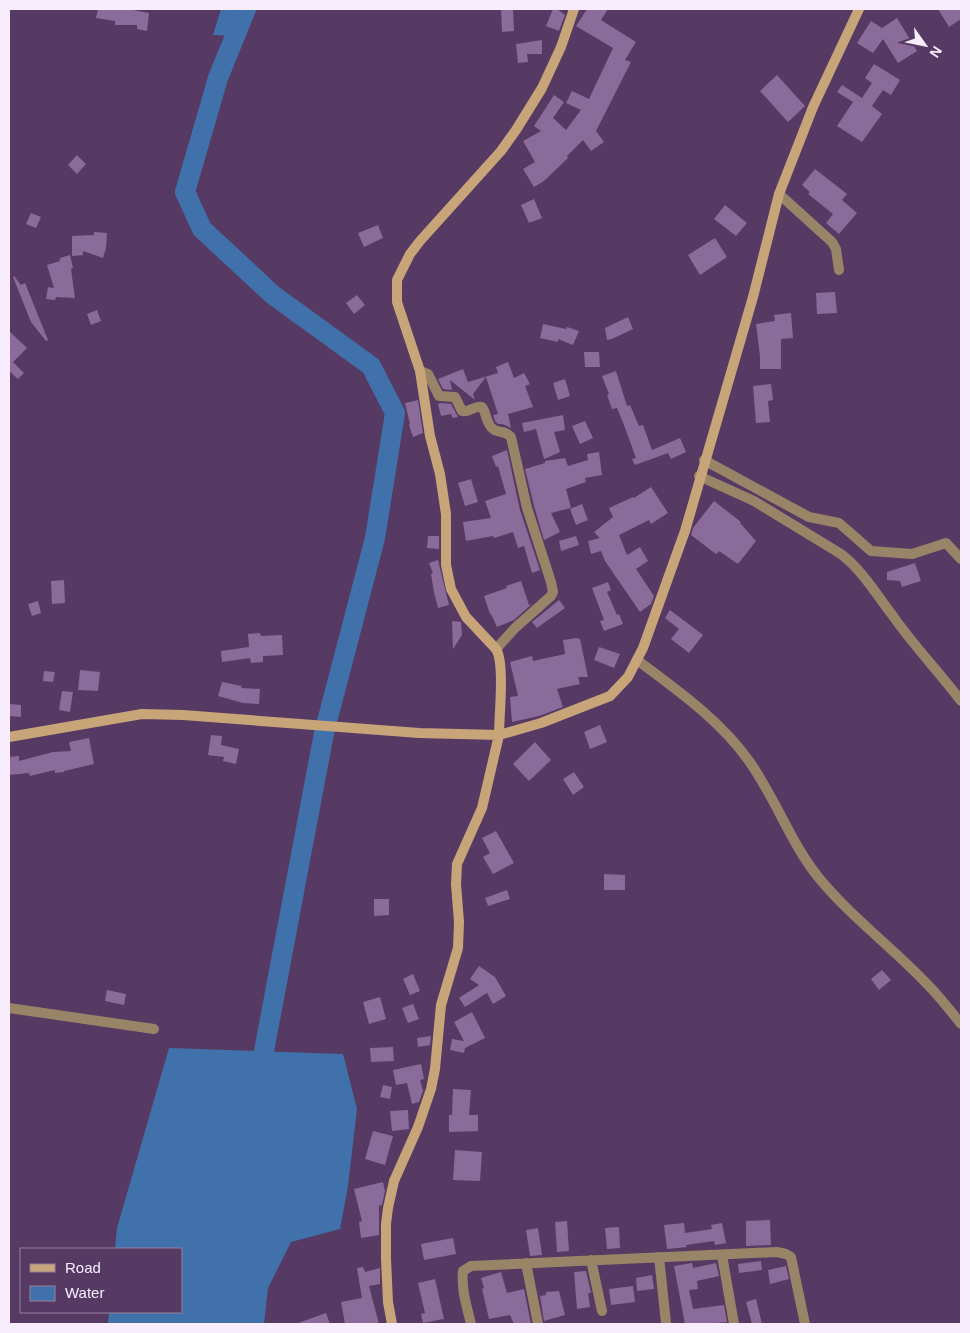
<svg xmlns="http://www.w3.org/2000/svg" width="970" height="1333" font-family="Arial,sans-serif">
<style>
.water{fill:#4071ab}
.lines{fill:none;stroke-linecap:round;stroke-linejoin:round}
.river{stroke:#4071ab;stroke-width:20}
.building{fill:#8a6b99}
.street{stroke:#998468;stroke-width:10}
.secondary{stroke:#c7a578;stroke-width:10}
</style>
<rect width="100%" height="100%" fill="#563a64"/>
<path class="water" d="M221,9h31l-13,27 -26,-1z
M169,1048l174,6 14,55 -9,77 -8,43 -49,13 -23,46 -4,36h-156l1,-12h72v-63h-66l2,-21z"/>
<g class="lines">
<path class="river" d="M246,9l-28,69 -33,114 17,37 71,66 98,71 24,47 -20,125 -51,195 -60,318"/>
</g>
<path class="building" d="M98,9h30l21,4 -2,18 -10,-2v-4h-22v-4l-19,-3z
M501,9h12l1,22 -12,1z
M553,9h4l8,6 -6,16 -13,-5z
M587,9h21l-7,11 35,22 -11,18 6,2 -35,69 8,11 -13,9 -8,-11 -16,16 1,2 -24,23 -10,6 -11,-18 12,-7 -12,-21 18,-10 -7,-5 20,-31 10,7 -11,16 13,12 15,-20 -15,-7 6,-12 17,8 24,-51 -37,-22z
M938,9h23v10l-12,8z
M897,18l20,33 -19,12 -15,-24 -10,14 -16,-10 14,-22 11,7z
M542,40v14h-15l1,8 -10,1 -2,-19z
M874,64l26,16 -9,15 -8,-5 -11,16 10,8 -20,28 -25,-16 16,-24 -16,-10 5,-7 20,13 10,-15 -7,-5z
M777,75l28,31 -17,16 -28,-31z
M77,155l9,9 -9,10 -9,-9z
M815,169l32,25 -5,6 15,13 -18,21 -13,-11 7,-9 -25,-20 2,-2 -8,-7z
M534,199l8,19 -13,5 -8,-18z
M725,205l22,18 -11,13 -22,-17z
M31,213l10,4 -5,11 -10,-4z
M378,225l5,13 -19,9 -6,-14z
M94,232l13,1 -1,15 -3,10 -20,-7v4l-11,1v-20l22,-1z
M715,238l12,19 -27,18 -12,-20z
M70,255l3,13 -2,1 4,29 -19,-1 -1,3 -9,-1 2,-12 6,1 -7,-23 13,-4v-3z
M14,276l7,9 4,-2 23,57 -2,1 -15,-19 -18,-45z
M835,292l2,21 -20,1 -1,-21z
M357,295l8,10 -11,9 -8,-11z
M97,310l4,11 -10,4 -4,-11z
M791,313l2,25 -12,1v30h-21v-13l-4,-32 19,-3 -1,-6z
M628,317l5,12 -21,10 -5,1 -2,-12z
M543,324l23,5 1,-2 12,4 -6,14 -15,-6v3l-18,-4z
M9,331l18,17 -14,14 11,11 -6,6 -9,-8z
M584,352h15l1,15h-15z
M508,362l6,16 10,-5 6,11 -5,2 8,21 -25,7 3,14 -9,-4h-4l-3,-3 -2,-6 5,-1 -12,-37 -13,17 2,6 -25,-20 2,10 -9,-1 -5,-10 25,-10 5,13 30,-9 -2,-6z
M616,371l11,35 3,-1 9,21 4,-1 9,25 28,-12 6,14 -15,7 -3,-6 -33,12 -3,-6 4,-1 -12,-33 -7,-17 -5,1 -5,-14 2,-1 -7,-18z
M565,379l5,17 -12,4 -5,-17z
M771,384l2,16 -5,1 2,21 -14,1 -3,-37z
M418,400l5,33 -10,4 -4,-12 1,-1 -5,-21z
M441,403l10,1 7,13 -5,1 -2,-4 -10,2 -3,-12z
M563,415l2,15 -11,2 6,20 -16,7 -8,-30 -12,3 -2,-9z
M585,421l8,17 -13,6 -8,-18z
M507,450l13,60 20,60 -8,3 -8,-27 -6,2 -5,-16 -19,6 -1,-2 -27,5 -3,-19 28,-4 -6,-17 21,-7 -8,-28 -2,1 -4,-11z
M599,452l3,23 -17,3 1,4 -20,7 5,19 -20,5 9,19 -16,8 -10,-34 -9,-37 20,-6v-2l20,-3 3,8 20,-6 -1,-6z
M471,479l7,23 -13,4 -7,-23z
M651,487l17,26 -17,11 -2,-4 -30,15 8,20 13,-8 8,14 -12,8 18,27 -3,8 -11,8 -35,-51 -4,-10 -10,3 -3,-13 12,-3 -6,-6 19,-15 -4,-9 24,-11 1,1z
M714,501l27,21 -1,1 16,18 -18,23 -19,-13 -3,3 -25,-19 2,-7z
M582,504l6,16 -12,5 -6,-16z
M428,536h11v13l-12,-1z
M576,536l3,9 -18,6 -2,-10z
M438,560l11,45 -11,3 -4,-16 -3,-18 2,-1 -4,-10z
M915,563l6,18 -19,6 -2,-6 -13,-1v-8z
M64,580l1,23 -13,1 -1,-23z
M521,581l8,24 3,-1 -18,16 -17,7 -6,-13h-1l-6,-18 23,-8 -1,-2z
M608,582l3,8 -4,2 10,23 2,-1 4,10 -19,7 -4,-10 4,-1 -12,-32z
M559,600l6,8 -28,20 -5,-6z
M38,601l3,12 -9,3 -4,-12z
M670,610l33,25 -14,18 -18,-14 8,-10 -14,-11z
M452,621l9,1 1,13 -9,14z
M260,633l1,3 21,-1 1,20 -20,1v6l-12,1 -1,-5 -28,4 -1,-11 28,-4 -1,-13z
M576,638l4,1 8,38h-10l2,7 -23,5 6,18 -24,9 -27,6 -2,-25 8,-1 -8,-34 22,-6 1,5 32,-7 -2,-14z
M599,647l21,7 -6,14 -20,-8z
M80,670l20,2 -2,19 -20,-1z
M44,671l11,1 -2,10 -10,-1z
M222,682l20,4 -1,2 19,1 -1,15 -16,-1 -25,-7z
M62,691l11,1 -3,20 -11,-2z
M9,704l12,1v12l-12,-1z
M600,725l7,17 -17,7 -6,-17z
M211,735l11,1 -1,9 18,4 -3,15 -13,-3 1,-4 -16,-2z
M89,738l5,26 -30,7v1l-9,1v-3l-25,6 -1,-3 -20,2v-18l10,-1v5l34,-9 18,-1 -2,-9z
M535,742l16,18 -22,21 -16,-17z
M574,772l10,15 -11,8 -10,-16z
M496,831l18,32 -21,11 -10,-17 7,-4 -8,-15z
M604,874l21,1v15h-21z
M507,890l3,9 -22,7 -3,-8z
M374,899h15v16l-15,1z
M479,966l16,11 11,19 -13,8 -6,-11 -22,14 -6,-9 20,-13 -9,-6z
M882,970l9,10 -12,10 -8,-11z
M413,974l7,17 -10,4 -7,-16z
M107,990l19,4 -2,11 -19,-4z
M380,997l6,22 -17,5 -6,-22z
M413,1004l6,15 -11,4 -6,-15z
M472,1012l13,26 -20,10 -1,5 -14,-3 2,-11 12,2 -10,-19z
M431,1036l-1,9 -12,2 -1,-9z
M393,1047l1,14 -23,1 -1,-14z
M421,1064l3,15 -4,1 3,11 -4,11 -7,2 -5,-21 -11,2 -3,-15z
M383,1085l9,2 -2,12 -10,-2z
M453,1089l18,1 -2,25h9v16l-29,1v-17h3z
M408,1110l1,19 -17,2 -2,-20z
M373,1131l20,5 -8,29 -20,-6z
M455,1150l27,2 -2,29 -27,-1z
M383,1182l2,9 -3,14 -3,1v29l-18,3 -2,-16 3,-1 -8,-32z
M770,1220l1,25 -25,1v-25z
M567,1221l2,30 -12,1 -2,-30z
M684,1223l1,10 27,-4 -1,-4 11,-2 4,20 -11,2 -1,-4 -28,4 1,2 -20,2 -3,-24z
M619,1227l1,21 -13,1 -2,-21z
M538,1228l4,27 -12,1 -4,-26z
M453,1238l3,16 -32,6 -3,-16z
M761,1261l1,9 -23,3 -1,-9z
M692,1263l1,5 23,-5 3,13 -22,5 1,8 -9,1 4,19 31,-4 3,17 -21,2h-21l-11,-58z
M786,1266l3,13 -19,5 -2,-14z
M363,1267l2,5 15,-4v16l-11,2 10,38h-34l-4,-22 21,-4 -5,-30z
M586,1271l5,22h-3l2,14 -13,2 -3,-37z
M501,1272l6,21 17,-4 7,35h-17l-4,-9 -21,4 -7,-30 2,-1 -3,-10z
M652,1275l2,14 -17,2 -1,-13z
M435,1279l9,40 -21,4 -2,-9 4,-1 -7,-30z
M633,1286l2,16 -24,3 -2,-16z
M559,1291l6,24 -21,6 -4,-25 6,-1v-3z
M756,1299l6,25h-10l-6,-22z
M326,1313l4,11h-32v-1z"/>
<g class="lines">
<path class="street" d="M779,194l53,48 4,7 3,21
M420,371l8,3 11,22 16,1 7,14c7,2 13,-6 20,-4 5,7 4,17 11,22 6,5 11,0 18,8l16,71 24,74 2,10 -2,4 -36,32 -19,21
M704,460l105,57 30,6 32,28 41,3 34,-11 15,16
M699,476l55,25 87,53c22,17 35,40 52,62 21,30 46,56 68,85
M637,660c40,30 83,60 112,101 26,36 42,83 70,117 32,39 73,69 108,106 12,12 23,26 34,40
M9,1008l145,21
M722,1255l12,69
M659,1257l7,66
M591,1260l11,51
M526,1263l12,61
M471,1324c-4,-17 -10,-35 -8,-53l8,-5 306,-14 9,2 5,3 14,67"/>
<path class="secondary" d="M9,737l133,-23 41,1 236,18 80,2c0,-19 6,-72 -3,-86l-30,-32 -15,-28 -5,-24v-51l-6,-40 -10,-38 -10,-65 -23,-69v-22l13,-26 10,-13 81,-90 15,-21 26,-42 19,-41 13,-38
M392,1324l-4,-22 -2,-43v-35l2,-16 6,-27 24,-54 13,-38 4,-20 6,-64 17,-57 1,-26 -3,-38 1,-20 25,-56 17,-73 42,-12 69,-27 18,-19 15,-29 42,-117 68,-234 26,-103 34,-87 46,-98"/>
</g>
<rect width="970" height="1333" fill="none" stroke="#f7edfd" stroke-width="20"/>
<rect x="20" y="1248" width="162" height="65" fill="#563a64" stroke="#9682a1"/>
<rect x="30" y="1264" width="25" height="8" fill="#c7a578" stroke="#9682a1"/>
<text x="65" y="1273" font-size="15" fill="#f7edfd">Road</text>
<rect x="30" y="1286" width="25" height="15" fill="#4071ab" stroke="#9682a1"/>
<text x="65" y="1298" font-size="15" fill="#f7edfd">Water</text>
<g transform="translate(925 45) rotate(123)" stroke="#563a64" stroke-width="4" paint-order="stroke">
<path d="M0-4L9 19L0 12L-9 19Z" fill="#f7edfd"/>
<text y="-8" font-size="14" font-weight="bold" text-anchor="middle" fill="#f7edfd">N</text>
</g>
</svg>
